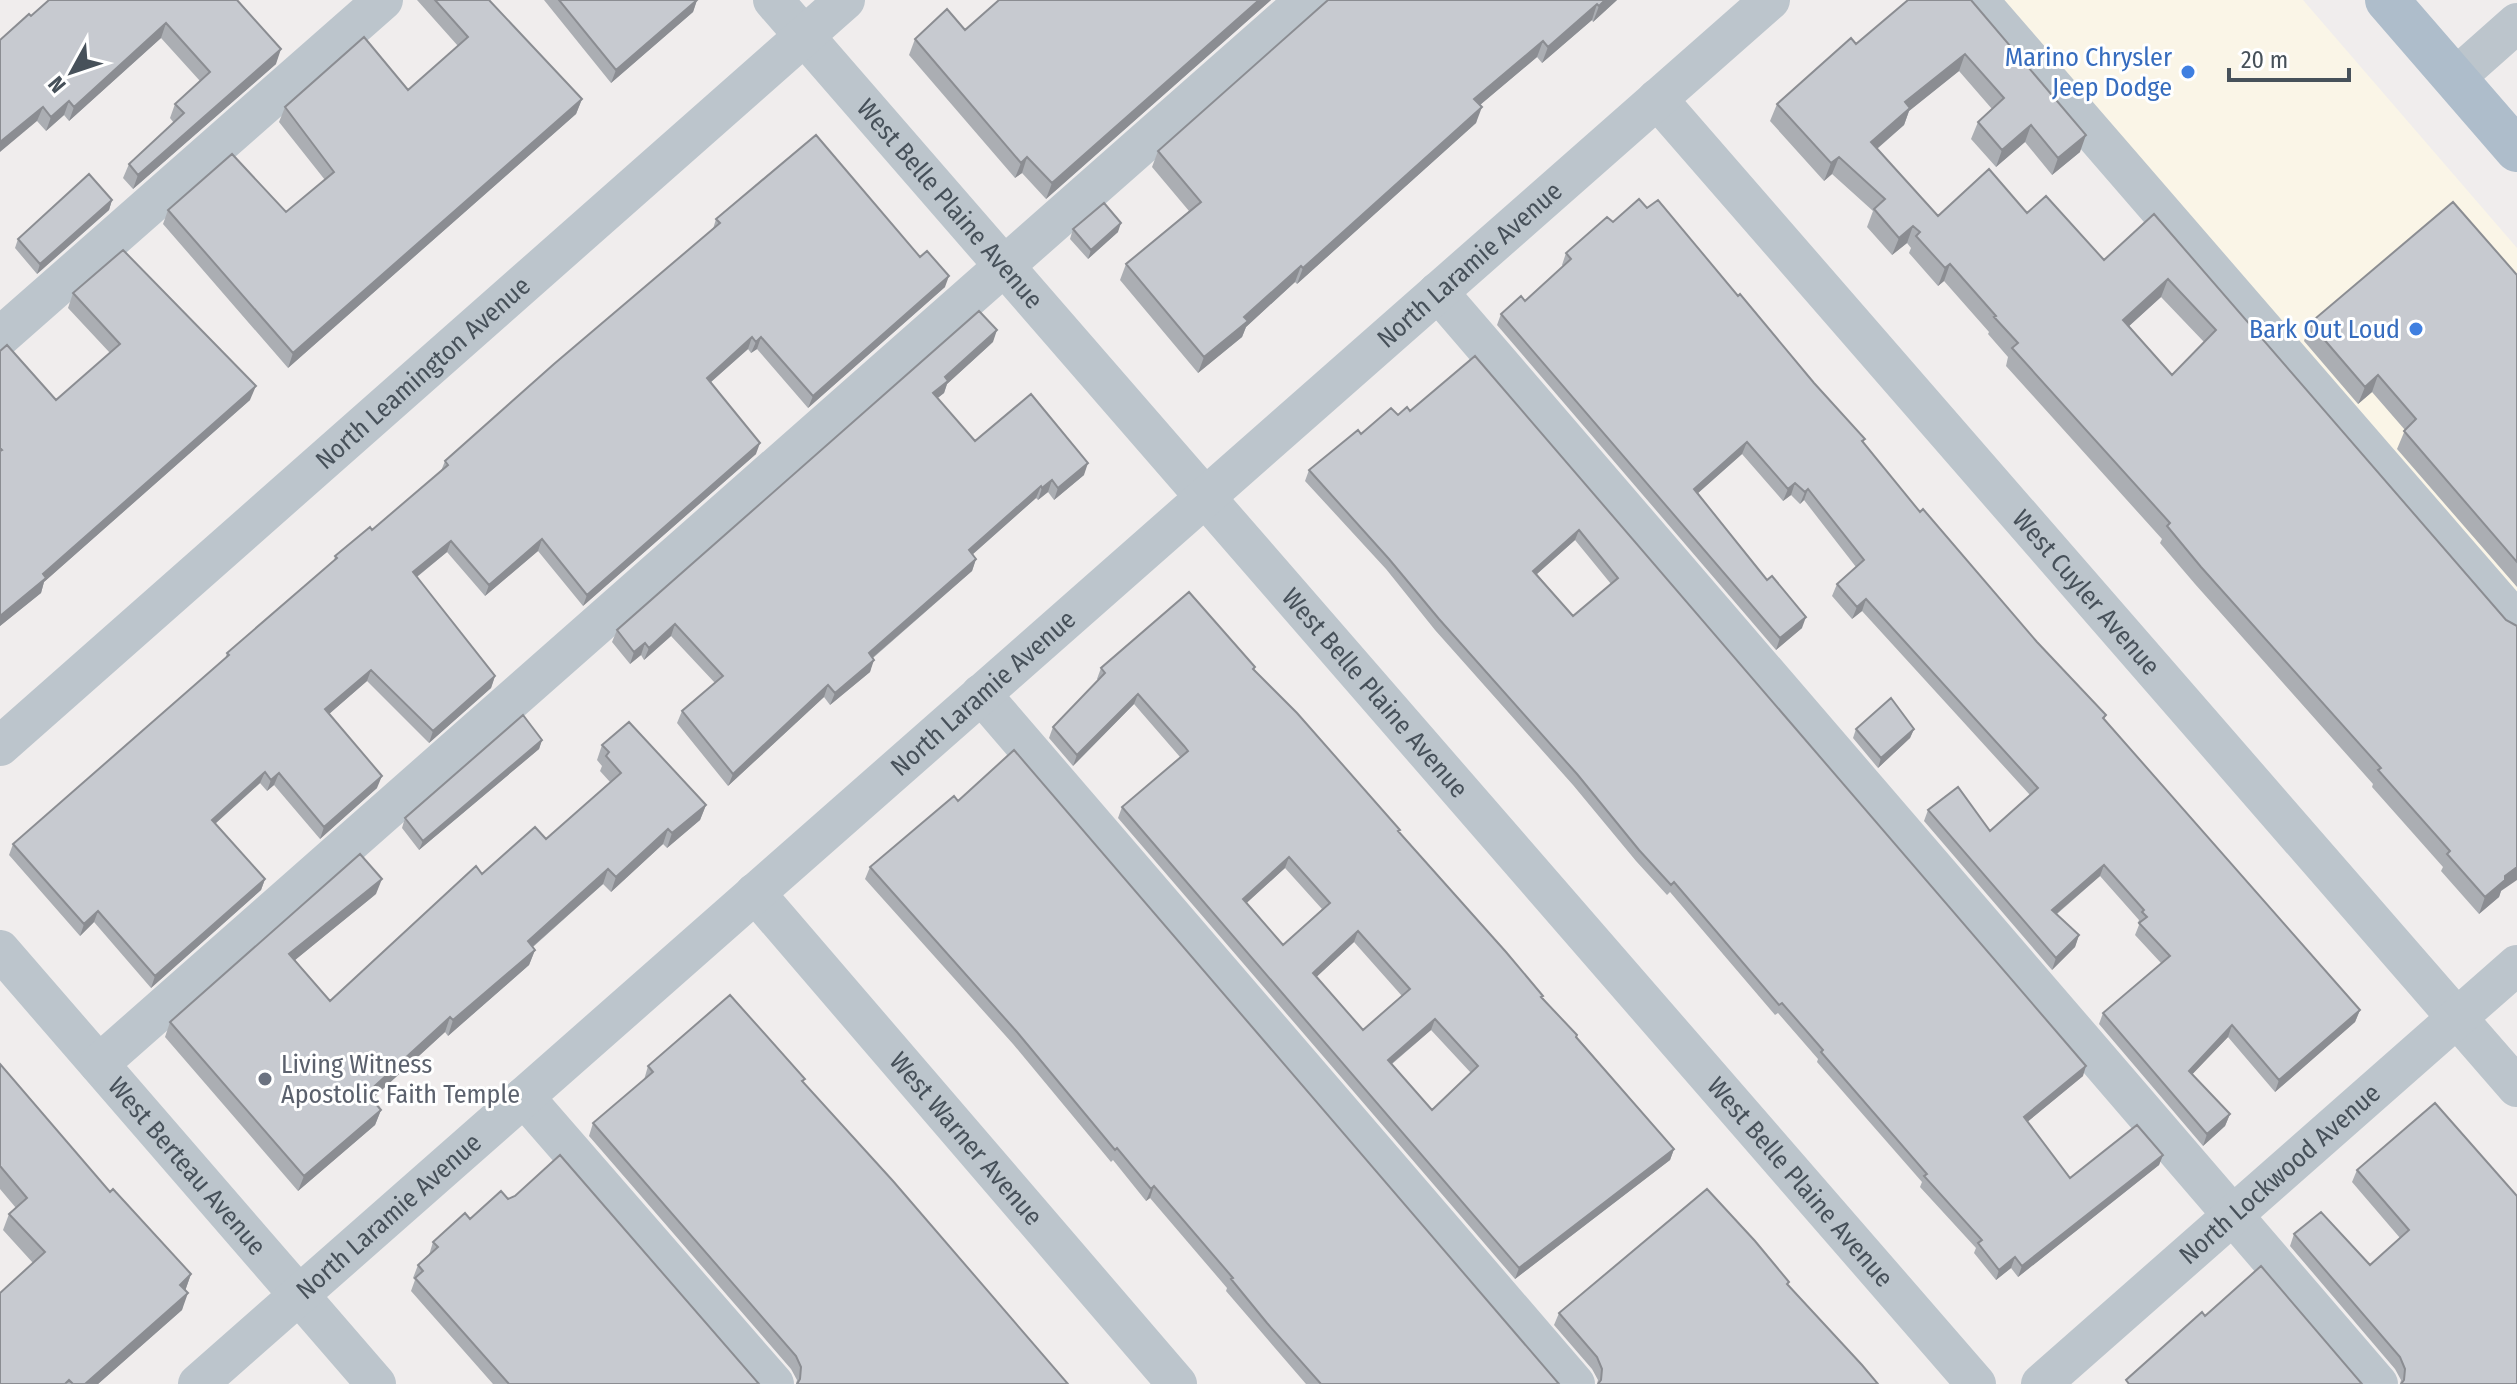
<svg xmlns="http://www.w3.org/2000/svg" width="2517" height="1384" font-family="'Fira Sans Condensed',sans-serif">
<style>
.commercial{fill:#faf5e7}
.lines{fill:none;stroke-linecap:round;stroke-linejoin:round}
.minor{stroke:#bcc5cc;stroke-width:40}
.major{stroke:#aebdcb;stroke-width:44}
.wall{fill:#abaeb3;fill-rule:evenodd}
.shaded-wall{fill:#8b8d92}
.building{fill:#c7cad0;stroke:#8b8d92;stroke-width:2;fill-rule:evenodd}
.shop-dot{fill:#3f7fe0;stroke:#fff;stroke-width:3}
.worship-dot{fill:#6b7280;stroke:#fff;stroke-width:3}
.labels{text-anchor:middle;stroke-width:6;stroke-linejoin:round;paint-order:stroke}
.shop-label{font-size:26px;fill:#366cbe;stroke:#fff;text-anchor:end}
.street-label{font-size:26px;fill:#47515a;stroke:#fff}
.worship-label{font-size:26px;fill:#5b616d;stroke:#fff;text-anchor:start}
</style>
<rect width="100%" height="100%" fill="#f0eded"/>
<path class="commercial" d="M1984,0h319l214,248v365z"/>
<g class="lines">
<g class="minor">
<path id="s1" d="M773,0l1203,1384"/>
<path d="M1978,0l539,622"/>
<path d="M2455,78l62,-55"/>
<path id="s2" d="M1657,99l860,988"/>
<path d="M1438,292l940,1092"/>
<path d="M0,337l383,-337"/>
<path d="M981,694l594,690"/>
<path id="s3" d="M0,746l845,-746"/>
<path id="s4" d="M755,893l422,491"/>
<path id="s5" d="M0,950l376,434"/>
<path d="M99,1064l1207,-1064"/>
<path d="M524,1097l250,287"/>
<path id="s6" d="M198,1384l1572,-1384"/>
<path id="s7" d="M2041,1384l476,-419"/>
</g>
<path class="major" d="M2387,0l130,150"/>
</g>
<path class="wall" d="M237,0l39,64 -143,125 -10,-11 6,-14 45,-41 -4,-5 5,-14 25,-23 -39,-43 -92,83 -5,-6 -18,16 -9,-10 -6,-105z
M417,0h72l93,99 -6,15 -288,254 -125,-144 5,-14 118,2 39,-32 -46,-58 6,-15 123,-17 50,-44z
M544,0h153l-4,12 -82,71z
M999,0h272l-225,199 -24,-26 -7,5 -106,-123 6,-16 50,-9z
M1328,0h289l-24,22 -1,-2 -50,43 -5,-6 -57,48 -4,18 -179,161 -2,-2 -49,45 -4,10 -44,36 -78,-93 6,-16 63,-53 -37,-44 6,-16z
M1908,0l172,152 -28,23 -27,-33 -29,25 -25,-28 7,-17 14,-13 -33,-38 -50,40 -5,14 -27,24 61,67 89,-3 77,47 50,-46 352,406 -5,271 -2,6 -20,17 -38,-43 2,-4 -71,-80 1,-3 -178,-200 -35,-41 2,-4 -156,-173 2,-9 -20,-23 1,-2 -45,-51 -6,5 -29,-33 2,-5 -4,-5 -15,12 -25,-28 6,-16 -41,-37 -8,7 -54,-60 7,-17 79,-60zM2161,297l43,45 -32,33 -43,-49z
M112,200l-3,10 -72,64 -22,-26 3,-9z
M1647,208l91,88 76,87 51,56 -2,4 57,69 117,130 69,73 -2,5 256,290 -5,12 -80,70 -47,-55 -36,37 38,40 -5,12 -22,20 -104,-122 4,-11 58,-50 -26,-28 4,-10 -1,-2 1,-3 -39,-44 -43,38 22,21 -4,12 -23,23 -128,-149 4,-11 62,21 40,-36 -168,-184 -10,8 -20,-23 5,-12 19,-17 -52,-67 -4,4 -9,-9 -8,6 -41,-47 -45,40 105,134 -26,22 -279,-325 4,-11 24,-13 38,-35 -1,-1 4,-12 47,-31z
M716,219l229,68 -137,121 -51,-59 -6,4 -3,-4 -37,33 45,72 -173,152 -45,-55 -53,45 -38,-44 -30,25 78,99 -4,12 -62,55 -62,-62 -38,33 48,74 -57,51 -46,-54 -7,6 -7,-8 -45,41 50,55 -4,11 -110,98 -57,-66 -14,14 -71,-81 4,-11 212,-185 2,-6 107,-92 1,-5 37,-26 69,-59 4,-10 268,-232z
M1073,229l45,3 -30,27 -18,-20z
M2517,275v312l-120,-138 8,-19 -33,-38 -14,12 -54,-63 6,-18z
M73,293l177,107 -206,182 -3,11 -41,33v-275l56,49 54,-47 -42,-45z
M993,342l-46,42 -3,9 -7,5 38,43 109,34 -30,25 -6,-8 -10,8 -2,-2 -63,56 3,5 -4,12 -99,87 -3,14 -40,33 -6,-8 -96,89 -51,-63 5,-12 33,-28 -44,-47 -27,24 -3,-5 -11,9 -18,-22 5,-12z
M1475,356l608,720 -56,46 43,56 93,-23 -4,10 -141,112 -7,-9 -15,12 -22,-27 2,-5 -56,-61 2,-5 -105,-120 1,-3 -40,-46 -3,2 -105,-123 -3,3 -31,-34 -63,-76 -138,-155 -49,-61 -81,-88 4,-11 52,-36 37,-19 12,-4zM1575,540l36,44 -38,32 -36,-42z
M1255,667l-1,3 145,162 275,317 -4,11 -155,119 -397,-461 4,-11 58,-50 -46,-53 -61,62 -24,-28 4,-11 45,-47 -1,-1 4,-11zM1285,868l37,41 -39,36 -37,-42zM1354,942l48,54 -39,34 -47,-53zM1431,1030l40,43 -39,37 -40,-46z
M1856,729h58l-4,9 -32,30 -25,-30z
M542,740l-3,9 -120,101 -17,-22 3,-10z
M602,745l104,60 -6,15 -33,28 -4,-4 -52,48 -8,-8 -70,63 2,3 -6,15 -81,71 -3,-4 -73,67 9,11 -6,15 -77,66 -133,-154 5,-15 206,-128 -81,66 35,41 152,-127 64,-35 64,-57 -10,-11 2,-5 -5,-6z
M870,867l689,517h-253l-43,-50 -37,-43 1,-3 -77,-90 -4,3 -33,-41 -2,2 -98,-118 -148,-165z
M0,1064l110,128 81,82 -6,17 -3,19 -84,74h-98l33,-121 -30,-33 6,-16 7,-6 -16,-19z
M648,1066l156,17 264,301h-272l1,-4 -6,-11 -202,-233 4,-13 51,-43z
M2357,1170l160,26v188h-117l1,-4 -6,-11 -105,-123 4,-12 76,31 30,-27 -48,-56z
M508,1199l251,185h-266l-82,-93 4,-11 -2,-2 5,-13 11,-10 4,-13z
M1788,1285l90,99h-281l1,-4 -6,-11 -38,-44 5,-12z"/>
<path class="shaded-wall" d="M697,0l-4,12 -82,71 5,-13z
M1259,0h12l-225,199 6,-16z
M1605,0h12l-24,22 6,-16z
M1597,4l-5,16 -50,43 6,-16z
M166,23l-5,15 -92,83 5,-14z
M1543,41l-6,16 -69,58 6,-16z
M281,49l-5,15 -143,125 5,-14z
M1965,54l-6,17 -50,40 -5,14 -39,34 6,-17 34,-40z
M582,99l-6,15 -288,254 5,-15z
M69,101l-5,14 -18,16 5,-14z
M43,107l-6,14 -37,31v-10z
M1482,107l-6,16 -179,161 6,-16z
M2031,125l-6,17 -29,25 6,-17z
M2086,135l-6,17 -28,23 6,-17z
M1027,157l-5,16 -7,5 6,-15z
M1839,157l-7,17 -8,7 7,-18z
M112,200l-3,10 -72,64 3,-10z
M1121,223l-3,9 -30,27 3,-9z
M1913,226l-6,17 -15,12 7,-17z
M1950,264l-6,17 -6,5 7,-18z
M1301,266l-6,16 -49,45 -4,10 -44,36 6,-16 40,-40z
M949,276l-4,11 -137,121 5,-12z
M2168,279l-7,18 -44,40 6,-17z
M997,330l-4,12 -46,42 -3,9 -15,12 4,-12 12,-16z
M752,337l-4,12 -45,40 4,-11z
M761,337l-4,12 -6,4 5,-11z
M2378,375l-6,17 -14,12 7,-17z
M256,386l-6,14 -206,182 -3,11 -41,33v-10l43,-42z
M1747,442l-5,12 -53,47 5,-12z
M760,443l-4,11 -173,152 4,-11z
M1088,463l-4,12 -30,25 4,-12z
M1052,480l-4,12 -10,8 4,-12z
M1795,483l-4,12 -8,6 5,-12z
M1041,486l-5,12 -72,64 5,-12z
M1808,489l-4,11 -4,4 5,-12z
M1579,530l-4,10 -46,41 4,-10z
M542,539l-4,12 -53,45 4,-11z
M451,541l-4,11 -38,31 4,-11z
M976,559l-4,12 -108,94 5,-12z
M1866,599l-4,12 -10,8 5,-12z
M1806,617l-4,11 -26,22 4,-12z
M675,624l-4,12 -27,24 5,-12z
M645,643l-4,12 -11,9 4,-12z
M874,660l-4,12 -40,33 5,-12z
M371,670l-4,11 -46,40 4,-12z
M495,676l-4,12 -62,55 4,-12z
M828,685l-4,12 -96,89 5,-12z
M1138,694l-4,10 -61,62 4,-11z
M1914,729l-4,9 -32,30 3,-10z
M542,740l-3,9 -120,101 4,-9z
M265,772l-5,11 -53,48 5,-11z
M279,773l-5,12 -7,6 4,-11z
M382,776l-5,12 -57,51 4,-12z
M706,805l-6,15 -33,28 5,-15z
M668,829l-5,15 -52,48 5,-15z
M1289,857l-4,11 -46,42 4,-11z
M2104,865l-4,11 -52,45 4,-11z
M2517,867v13l-16,11 -2,6 -20,17 6,-17 20,-21z
M608,869l-5,15 -81,72 6,-15z
M265,879l-4,11 -110,98 4,-12z
M382,879l-6,15 -92,75 5,-15z
M98,911l-4,11 -14,14 4,-12z
M1358,931l-4,11 -45,42 4,-11z
M2079,935l-4,12 -23,23 4,-12z
M535,950l-6,15 -81,71 5,-16z
M2360,1010l-5,12 -80,70 4,-12z
M450,1017l-5,15 -84,77 6,-16z
M1435,1019l-4,11 -47,40 4,-10z
M2232,1025l-4,12 -43,45 4,-11z
M2086,1066l-3,10 -63,52 4,-11z
M381,1110l-6,15 -77,66 6,-15z
M2230,1114l-5,12 -22,20 4,-12z
M1674,1149l-4,11 -155,119 4,-11z
M2163,1155l-4,10 -141,112 4,-11z
M1154,1186l-4,12 -4,3 5,-12z
M2015,1257l-4,11 -15,12 3,-10z
M191,1274l-6,17 -5,-6z
M188,1293l-6,17 -84,74h-13z"/>
<path class="building" d="M49,0h188l44,49 -143,126 -9,-11 55,-51 -9,-9 35,-32 -44,-49 -92,84 -5,-6 -18,16 -8,-10 -43,35v-102l29,-26 2,2z
M435,0h54l93,99 -289,254 -125,-143 64,-56 54,58 48,-40 -49,-65 79,-70 44,53 60,-53z
M559,0h138l-81,70z
M999,0h260l-207,183 -25,-26 -6,6 -106,-124 32,-30 18,21z
M1328,0h277l-6,6 -2,-2 -49,43 -5,-6 -69,58 8,8 -179,161 -2,-2 -57,51 4,4 -44,36 -78,-93 75,-62 -43,-51z
M1908,0h63l115,135 -28,23 -27,-33 -29,25 -24,-28 26,-24 -39,-44 -60,48 5,6 -39,34 67,74 51,-47 38,44 19,-17 58,64 50,-46 352,406 11,6v241l-12,9v4l-20,17 -38,-43 3,-3 -72,-81 3,-2 -180,-201 -34,-41 3,-3 -158,-175 6,-5 -24,-26 2,-1 -46,-52 -5,4 -29,-32 4,-4 -7,-6 -14,12 -25,-29 11,-10 -46,-42 -8,6 -54,-59 74,-66 5,6zM2168,279l48,51 -44,45 -49,-55z
M816,135l104,122 7,-6 22,25 -136,120 -52,-59 -5,5 -4,-5 -45,41 53,65 -173,152 -45,-56 -53,46 -38,-44 -38,31 82,104 -62,55 -62,-61 -46,39 57,67 -58,51 -45,-54 -8,7 -6,-8 -53,48 53,59 -110,97 -57,-65 -14,13 -71,-80 216,-189 -2,-2 110,-95 -2,-2 35,-29 2,3 76,-65 -3,-4 109,-97 166,-141 -4,-4z
M89,174l23,26 -72,64 -22,-25z
M1639,199l8,9 11,-8 80,96 2,-2 74,89 51,56 -3,2 58,71 3,-3 114,133 69,73 -3,3 257,292 -81,70 -47,-55 -43,46 41,43 -23,20 -104,-121 67,-57 -31,-33 8,-6 -5,-5 2,-2 -40,-45 -52,45 27,25 -23,23 -128,-148 30,-23 32,44 48,-43 -172,-189 -9,8 -20,-23 27,-24 -56,-71 -3,3 -10,-9 -7,6 -41,-47 -53,47 73,91 5,-4 34,41 -26,21 -279,-324 20,-18 4,5 46,-42 -5,-6 41,-36 6,5z
M2453,202l64,73v287l-113,-131 12,-12 -38,-44 -13,12 -55,-64z
M1104,203l17,20 -30,27 -18,-21z
M123,250l133,136 -213,188 3,4 -46,38v-165l2,-1 -2,-2v-97l7,-6 49,55 64,-56 -47,-51z
M979,311l18,19 -52,47 3,4 -15,12 42,48 56,-47 57,69 -30,25 -6,-8 -10,8 -1,-2 -72,64 7,9 -107,94 5,7 -39,33 -7,-8 -95,89 -51,-63 41,-35 -48,-52 -26,24 -4,-5 -11,9 -17,-22z
M1475,356l611,710 -62,51 46,61 67,-53 26,30 -141,111 -7,-9 -16,13 -21,-27 4,-3 -58,-64 3,-2 -106,-122 2,-2 -41,-47 -3,2 -105,-123 -3,3 -32,-35 -62,-76 -138,-155 -50,-60 -80,-89 49,-40 3,4 30,-26 7,7 9,-8 3,4zM1579,530l39,48 -45,38 -40,-45z
M1189,592l66,75 -2,2 44,44 103,117 -2,1 108,121 37,44 -2,1 36,38 -1,2 98,112 -155,119 -397,-461 66,-56 -4,-5 -46,-52 -61,61 -24,-28 52,-54 -4,-5zM1289,857l41,46 -47,42 -40,-46zM1358,931l52,58 -47,41 -50,-57zM1435,1019l43,47 -46,44 -44,-50z
M1891,698l23,31 -33,29 -25,-29z
M523,715l19,25 -119,101 -18,-23z
M629,722l77,83 -34,28 -4,-4 -52,48 -8,-8 -80,72 7,9 -82,70 -3,-3 -83,76 14,17 -77,66 -134,-154 190,-168 22,25 -93,75 41,47 146,-135 6,8 53,-47 11,12 75,-66 -15,-17 3,-4 -7,-7z
M1014,750l545,634h-238l-54,-61 -36,-44 2,-1 -79,-92 -3,3 -34,-41 -2,2 -98,-118 -147,-165 84,-71 4,5z
M730,995l75,84 -3,2 91,100 175,203h-271l3,-5 1,-12 -5,-11 -203,-233 60,-51 -5,-6z
M0,1064l110,128 3,-3 78,85 -11,11 8,8 -103,91h-12l-4,-4 -4,4h-65v-91l45,-41 -36,-38 18,-16 -27,-32z
M2435,1103l82,93v188h-116l3,-4 1,-11 -5,-12 -106,-123 27,-22 49,53 39,-35 -52,-60z
M560,1155l199,229h-250l-94,-106 8,-7 -5,-6 20,-18 -5,-5 32,-29 5,6 31,-28 7,8 7,-3z
M1707,1189l48,52 34,41 -2,2 75,81 16,19h-280l3,-4 1,-11 -5,-12 -38,-44z
M2261,1266l101,118h-233l-3,-4 76,-68 3,4z"/>
<g class="shop-dot">
<circle cx="2188" cy="72" r="8"/>
<circle cx="2416" cy="329" r="8"/>
</g>
<circle class="worship-dot" cx="265" cy="1079" r="8"/>
<g class="labels">
<g class="shop-label">
<text x="2172" y="66">Marino Chrysler<tspan x="2172" dy="30">Jeep Dodge</tspan></text>
<text x="2400" y="338">Bark Out Loud</text>
</g>
<g class="street-label">
<text dy="9" stroke="none"><textPath href="#s1" startOffset="270">West Belle Plaine Avenue</textPath></text>
<text dy="9" stroke="none"><textPath href="#s6" startOffset="1694">North Laramie Avenue</textPath></text>
<text dy="9" stroke="none"><textPath href="#s3" startOffset="564">North Leamington Avenue</textPath></text>
<text dy="9" stroke="none"><textPath href="#s2" startOffset="654">West Cuyler Avenue</textPath></text>
<text dy="9" stroke="none"><textPath href="#s6" startOffset="1046">North Laramie Avenue</textPath></text>
<text dy="9" stroke="none"><textPath href="#s1" startOffset="918">West Belle Plaine Avenue</textPath></text>
<text dy="9" stroke="none"><textPath href="#s4" startOffset="324">West Warner Avenue</textPath></text>
<text dy="9" stroke="none"><textPath href="#s5" startOffset="286">West Berteau Avenue</textPath></text>
<text dy="9" stroke="none"><textPath href="#s7" startOffset="318">North Lockwood Avenue</textPath></text>
<text dy="9" stroke="none"><textPath href="#s1" startOffset="1566">West Belle Plaine Avenue</textPath></text>
<text dy="9" stroke="none"><textPath href="#s6" startOffset="254">North Laramie Avenue</textPath></text>
</g>
<g class="worship-label">
<text x="281" y="1073">Living Witness<tspan x="281" dy="30">Apostolic Faith Temple</tspan></text>
</g>
</g>
<g transform="translate(72 72) rotate(230)" stroke="#ffffff" stroke-width="6" paint-order="stroke">
<path d="M0-6L14 30L0 20L-14 30Z" fill="#47515a"/>
<text y="-12" font-size="22" font-weight="bold" text-anchor="middle" fill="#47515a">N</text>
</g>
<path d="M2229 68v12h120v-12" fill="none" stroke="#47515a" stroke-width="4"/>
<text x="2241" y="68" font-size="24" fill="#47515a" stroke="#ffffff" stroke-width="6" paint-order="stroke">20 m</text>
</svg>
